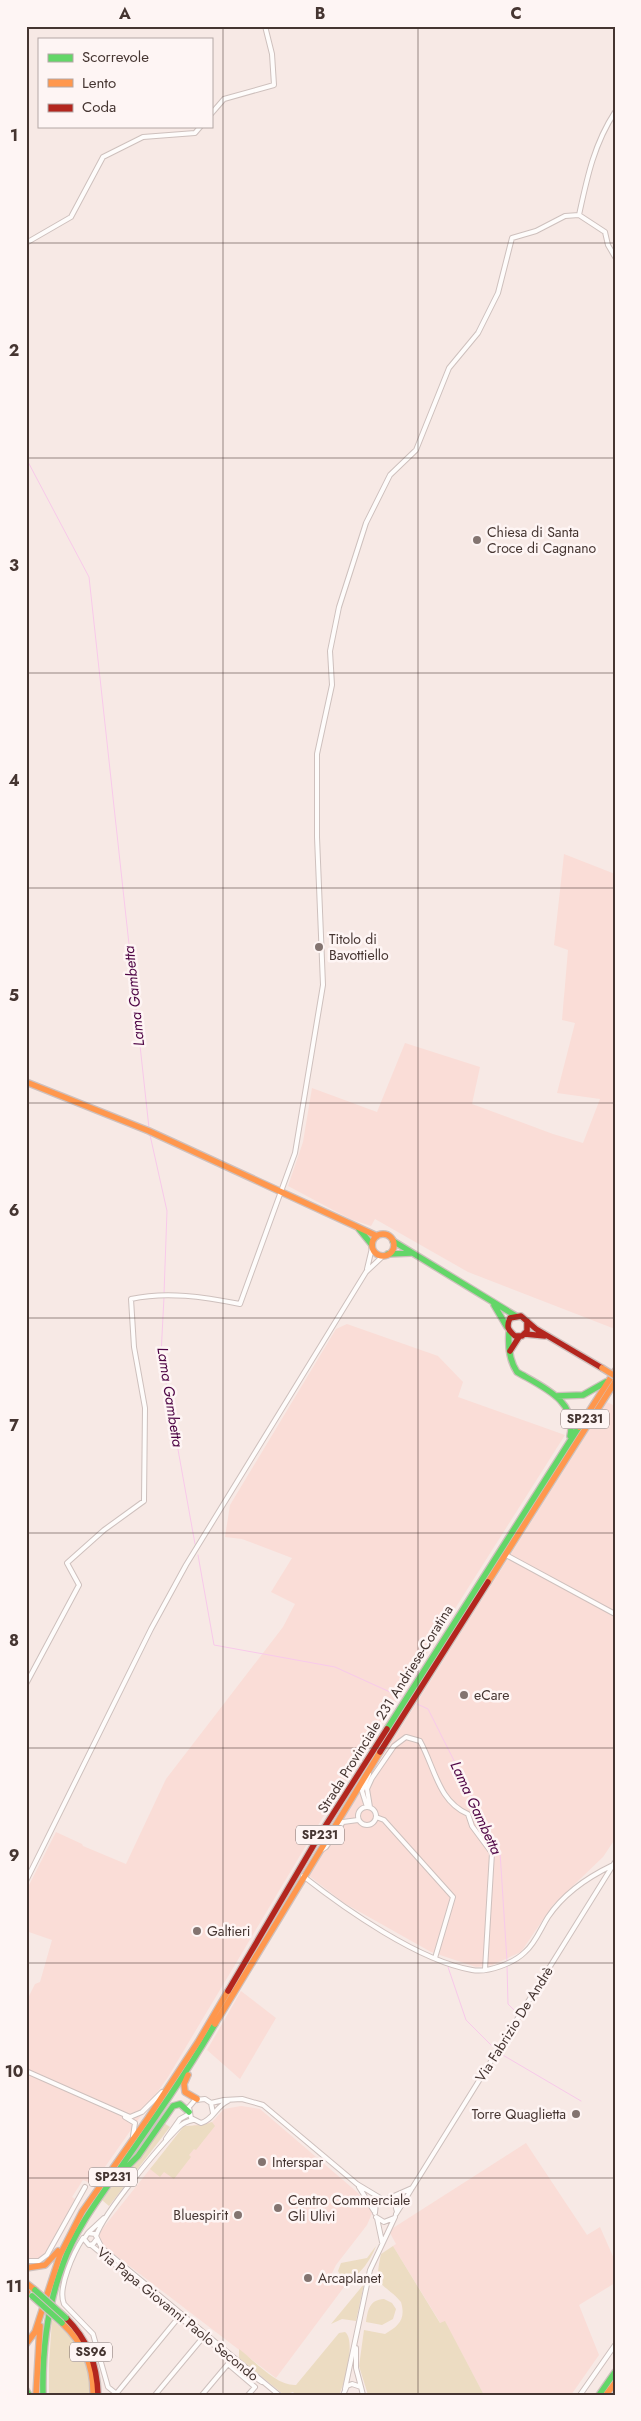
<svg xmlns="http://www.w3.org/2000/svg" width="641" height="2421" font-family="Jost,sans-serif">
<style>
.built{fill:#faddd7}
.grass{fill:#ecdcc2}
.lines{fill:none;stroke-linecap:round;stroke-linejoin:round}
.stream{stroke:#f8c9ea;stroke-width:1}
.street-casing{stroke:#cec0bd;stroke-width:6}
.fast-casing{stroke:#cec0bd;stroke-width:8}
.slow-casing{stroke:#cec0bd;stroke-width:8}
.jam-casing{stroke:#cec0bd;stroke-width:8}
.street{stroke:#fefcfb;stroke-width:4}
.fast{stroke:#63d668;stroke-width:5.5}
.slow{stroke:#ff974d;stroke-width:5.5}
.jam{stroke:#b3261e;stroke-width:5.5}
.fast-bridge-casing{stroke:#cec0bd;stroke-width:8;stroke-linecap:butt}
.slow-bridge-casing{stroke:#cec0bd;stroke-width:8;stroke-linecap:butt}
.fast-bridge{stroke:#63d668;stroke-width:5.5}
.slow-bridge{stroke:#ff974d;stroke-width:5.5}
.grid{fill:none;stroke:#453531;stroke-width:1;stroke-opacity:0.55}
.poi-dot{fill:#837470;stroke:#fef5f4;stroke-width:2}
.labels{text-anchor:middle;stroke-width:5;stroke-linejoin:round;paint-order:stroke}
.shield{fill:#fef5f4;stroke:#7c6f6c;stroke-width:1}
.shield-label{font-size:12px;font-weight:bold;fill:#453531}
.poi-label{font-size:14px;fill:#453531;stroke:#fef5f4;text-anchor:start}
.street-label{font-size:14px;fill:#453531;stroke:#fef5f4}
.water-label{font-size:15px;font-style:italic;fill:#4e0545;stroke:#fef5f4}
.neatline{fill:none;stroke:#453531;stroke-width:2}
.grid-label{font-size:16px;text-anchor:middle;font-weight:bold;fill:#453531}
</style>
<rect width="100%" height="100%" fill="#f7e9e5"/>
<path class="built" d="M564,854l51,20v455l-147,-57 -93,-53 -4,7 -21,-7 -62,-33 15,-44 9,-54 65,24 28,-69 75,24 -8,37 81,30 30,9 17,-44 -43,-6 18,-70 -13,-3 6,-70 -14,-5z
M347,1324l91,32 25,26 -5,15 107,38 -242,382 -155,260 -75,107 -10,-4 -11,17 3,2 -26,50 -10,9 -13,1v-257l9,-18 5,-2 12,-42 -26,-9v-40l30,-59 26,12 1,2 43,18 40,-85 117,-152 12,-23 -24,-12 21,-34 -50,-19 -17,-2 5,-32 106,-176z
M607,1402l8,4v433l-12,18 -50,48 -32,47 -29,13 -16,2 -45,-15 -87,-49 -36,-28z
M241,1991l35,27 -36,61 -33,-29z
M241,2106l19,3 97,83 16,19 -6,14 -31,40 -5,10 13,12 -68,91 -170,-130 -8,-9 1,-6 51,-64 44,-44 18,-3 12,-13z
M526,2143l61,92 13,-8 15,34v22l-36,22 20,50 -28,40h-87l-39,-73 -4,2 -48,-78 3,-2 -6,-11 3,-5z"/>
<path class="grass" d="M212,2122l3,4 -19,24 -2,-1 -5,6 2,2 -17,22 -10,-7 -4,5 -10,-8 34,-43 19,-1z
M164,2123l6,4 -61,79 -7,-6 12,-16 26,-27z
M376,2246c-4,11 -16,31 -28,33l-7,-3 -3,-5 3,-8 26,-5z
M393,2246l47,77 5,-2 39,74h-116l-9,-29 5,-36 21,4c14,-8 21,-15 16,-32 -18,-21 -28,-12 -20,-48z
M364,2284l-8,37 -14,-2 -11,5z
M384,2299l8,4 4,6 -3,10 -11,6 -16,-3c2,-12 3,-22 18,-23z
M52,2320c26,22 39,39 37,75h-40v-31z
M345,2332c11,8 0,52 -6,63h-43l-3,-3 -9,3 -45,-37v-9c15,11 37,37 57,36l43,-52z"/>
<g class="lines">
<path class="stream" d="M27,460l62,117 60,551
M150,1135l17,76 -3,83
M164,1297l-3,58 34,189
M198,1555l16,90 121,22 66,30
M417,1704l11,5 72,143 7,109
M507,1965l1,39 8,8
M448,1967l18,53 26,26
M501,2054l80,47"/>
<g class="street-casing">
<path id="street" d="M615,112c-21,32 -28,66 -36,103l26,17 3,13 7,12
M211,114l13,-15 50,-14 -2,-31 -7,-28
M26,243l45,-26 32,-60 40,-20 52,-4 6,-7
M367,1269l5,-21
M506,1555l109,59
M26,1684l53,-99 -12,-22 37,-33 40,-29 1,-93 -11,-61 -3,-48c36,-8 73,-2 109,5l55,-151 28,-168 -6,-148v-83l15,-69 -2,-34 9,-44 27,-84 24,-48 26,-25 33,-82 29,-35 20,-40 14,-55 24,-7 29,-15 14,-1
M358 1816a9 9 0 1 1 18 0a9 9 0 1 1-18 0Z
M367,1807l-5,-16 7,-17
M370,1807l-3,-18 5,-11 22,-32 12,-9 14,4c15,27 18,60 48,73l4,12 20,27 -7,116
M376,1817l8,3 69,77 -18,61
M320,1851l6,-4 17,-25 15,-2
M303,1876c42,33 116,85 169,94 16,3 42,-7 53,-18 10,-8 16,-24 23,-35 16,-24 40,-40 65,-52
M26,1881l125,-252 35,-64 180,-293 17,-16
M26,2071l104,46 12,-5 20,-20
M211,2103l13,-3 18,-1 21,6 94,79 25,15
M213,2113l-2,-10 -6,-4 -10,1 -6,7 2,11 10,5c12,-3 15,-17 27,-22
M125,2117l10,6 -2,13
M166,2139l14,-20 9,-5
M359,2187l15,24
M387,2199l25,-11
M375,2213l1,-10 8,-4 11,5 2,8
M396,2214l219,-352
M376,2217l8,5 10,-4
M377,2218l5,24
M89,2232l15,-14
M96,2236c8,-24 64,-90 83,-109 4,-4 9,-6 14,-7
M83,2238c-9,14 -26,50 -19,66l29,30 15,53 10,8
M96,2240l-3,4 -4,1 -5,-6 4,-6 7,1 7,14 177,147
M91,2245l157,128 14,9
M26,2261h13l8,-6 38,-68
M356,2348v20l5,19
M345,2389l25,-119 25,-53
M116,2394l63,-77
M155,2395l50,-60
M202,2395l26,-31 27,23 -7,8
M343,2395l4,-9 5,-2 9,3 2,8
M580,2395l35,-50"/>
</g>
<g class="fast-casing">
<path id="fast" d="M359,1229l13,16
M393,1241l123,75
M388,1254l23,-1
M494,1305l13,22
M509,1333c-1,14 0,27 8,39 26,15 61,29 53,64
M556,1396l27,-1 23,-13
M387,1729l192,-302
M121,2173l17,-17 35,-50 7,-2 9,8
M26,2390l3,5
M43,2395c-1,-45 4,-88 20,-131 13,-37 38,-68 60,-100 32,-46 64,-92 92,-140
M599,2395l16,-23"/>
</g>
<g class="slow-casing">
<path id="slow" d="M26,1082l123,49 228,105
M372 1245a11 11 0 1 1 22 0a11 11 0 1 1-22 0Z
M579,1427l36,-56
M488,1582l127,-200
M215,2024l165,-272
M188,2075l-4,9 1,8 12,7
M26,2268l19,-3 13,-14
M26,2283l9,7
M26,2291l1,1
M62,2323c21,20 32,42 31,72
M26,2344l9,-12 25,-77 22,-43 66,-94 50,-76 30,-51
M36,2395l4,-69
M606,2395l9,-12"/>
</g>
<g class="jam-casing">
<path id="jam" d="M527,1321v10l-5,5h-7c-7,-6 -9,-9 -5,-18l11,-2 15,13 66,39
M525,1334l20,2
M510,1351l9,-14
M380,1752l108,-170
M228,1991l91,-155 68,-107
M66,2318c22,22 31,46 32,77"/>
</g>
<use href="#street" class="street"/>
<use href="#fast" class="fast"/>
<use href="#slow" class="slow"/>
<use href="#jam" class="jam"/>
<g class="fast-bridge-casing">
<path id="fast-bridge" d="M35,2290l31,28
M32,2296l30,27"/>
</g>
<g class="slow-bridge-casing">
<path id="slow-bridge" d="M602,1368l13,8"/>
</g>
<use href="#fast-bridge" class="fast-bridge"/>
<use href="#slow-bridge" class="slow-bridge"/>
</g>
<path class="grid" d="M223,26v2369M418,26v2369M26,243h589M26,458h589M26,673h589M26,888h589M26,1103h589M26,1318h589M26,1533h589M26,1748h589M26,1963h589M26,2178h589"/>
<g class="poi-dot">
<circle cx="477" cy="540" r="5"/>
<circle cx="319" cy="947" r="5"/>
<circle cx="464" cy="1695" r="5"/>
<circle cx="197" cy="1931" r="5"/>
<circle cx="576" cy="2114" r="5"/>
<circle cx="262" cy="2162" r="5"/>
<circle cx="278" cy="2208" r="5"/>
<circle cx="238" cy="2215" r="5"/>
<circle cx="308" cy="2278" r="5"/>
</g>
<g class="labels">
<g class="shield">
<rect x="561" y="1409.5" width="48" height="19" rx="4"/>
<rect x="296" y="1825.5" width="48" height="19" rx="4"/>
<rect x="89" y="2167.5" width="48" height="19" rx="4"/>
<rect x="70" y="2342.5" width="42" height="19" rx="4"/>
</g>
<g class="shield-label">
<text x="585" y="1423">SP231</text>
<text x="320" y="1839">SP231</text>
<text x="113" y="2181">SP231</text>
<text x="91" y="2356">SS96</text>
</g>
<g class="poi-label">
<text x="487" y="537">Chiesa di Santa<tspan x="487" dy="16">Croce di Cagnano</tspan></text>
<text x="329" y="944">Titolo di<tspan x="329" dy="16">Bavottiello</tspan></text>
<text x="474" y="1700">eCare</text>
<text x="207" y="1936">Galtieri</text>
<text x="566" y="2119" text-anchor="end">Torre Quaglietta</text>
<text x="272" y="2167">Interspar</text>
<text x="288" y="2205">Centro Commerciale<tspan x="288" dy="16">Gli Ulivi</tspan></text>
<text x="228" y="2220" text-anchor="end">Bluespirit</text>
<text x="318" y="2283">Arcaplanet</text>
</g>
<g class="street-label">
<text transform="translate(385 1709) rotate(-58)" y="5">Strada Provinciale 231 Andriese-Coratina</text>
<text transform="translate(514 2024) rotate(-58)" y="5">Via Fabrizio De Andrè</text>
<text transform="translate(178 2314) rotate(39)" y="5">Via Papa Giovanni Paolo Secondo</text>
</g>
<g class="water-label">
<text transform="translate(134 996) rotate(-96)" y="5">Lama Gambetta</text>
<text transform="translate(170 1397) rotate(81)" y="5">Lama Gambetta</text>
<text transform="translate(476 1808) rotate(65)" y="5">Lama Gambetta</text>
</g>
</g>
<rect width="641" height="2421" fill="none" stroke="#fef5f4" stroke-width="55"/>
<rect x="38" y="38" width="175" height="90" fill="#fef5f4" stroke="#b4a8a6"/>
<rect x="48" y="54" width="25" height="8" fill="#63d668" stroke="#b4a8a6"/>
<text x="82" y="62" font-size="15" fill="#453531">Scorrevole</text>
<rect x="48" y="79" width="25" height="8" fill="#ff974d" stroke="#b4a8a6"/>
<text x="82" y="88" font-size="15" fill="#453531">Lento</text>
<rect x="48" y="104" width="25" height="8" fill="#b3261e" stroke="#b4a8a6"/>
<text x="82" y="112" font-size="15" fill="#453531">Coda</text>
<rect x="28" y="28" width="586" height="2366" class="neatline"/>
<g class="grid-label">
<text x="125" y="19">A</text>
<text x="320" y="19">B</text>
<text x="516" y="19">C</text>
<text x="14" y="141">1</text>
<text x="14" y="356">2</text>
<text x="14" y="571">3</text>
<text x="14" y="786">4</text>
<text x="14" y="1001">5</text>
<text x="14" y="1216">6</text>
<text x="14" y="1431">7</text>
<text x="14" y="1646">8</text>
<text x="14" y="1861">9</text>
<text x="14" y="2077">10</text>
<text x="14" y="2292">11</text>
</g>
</svg>
